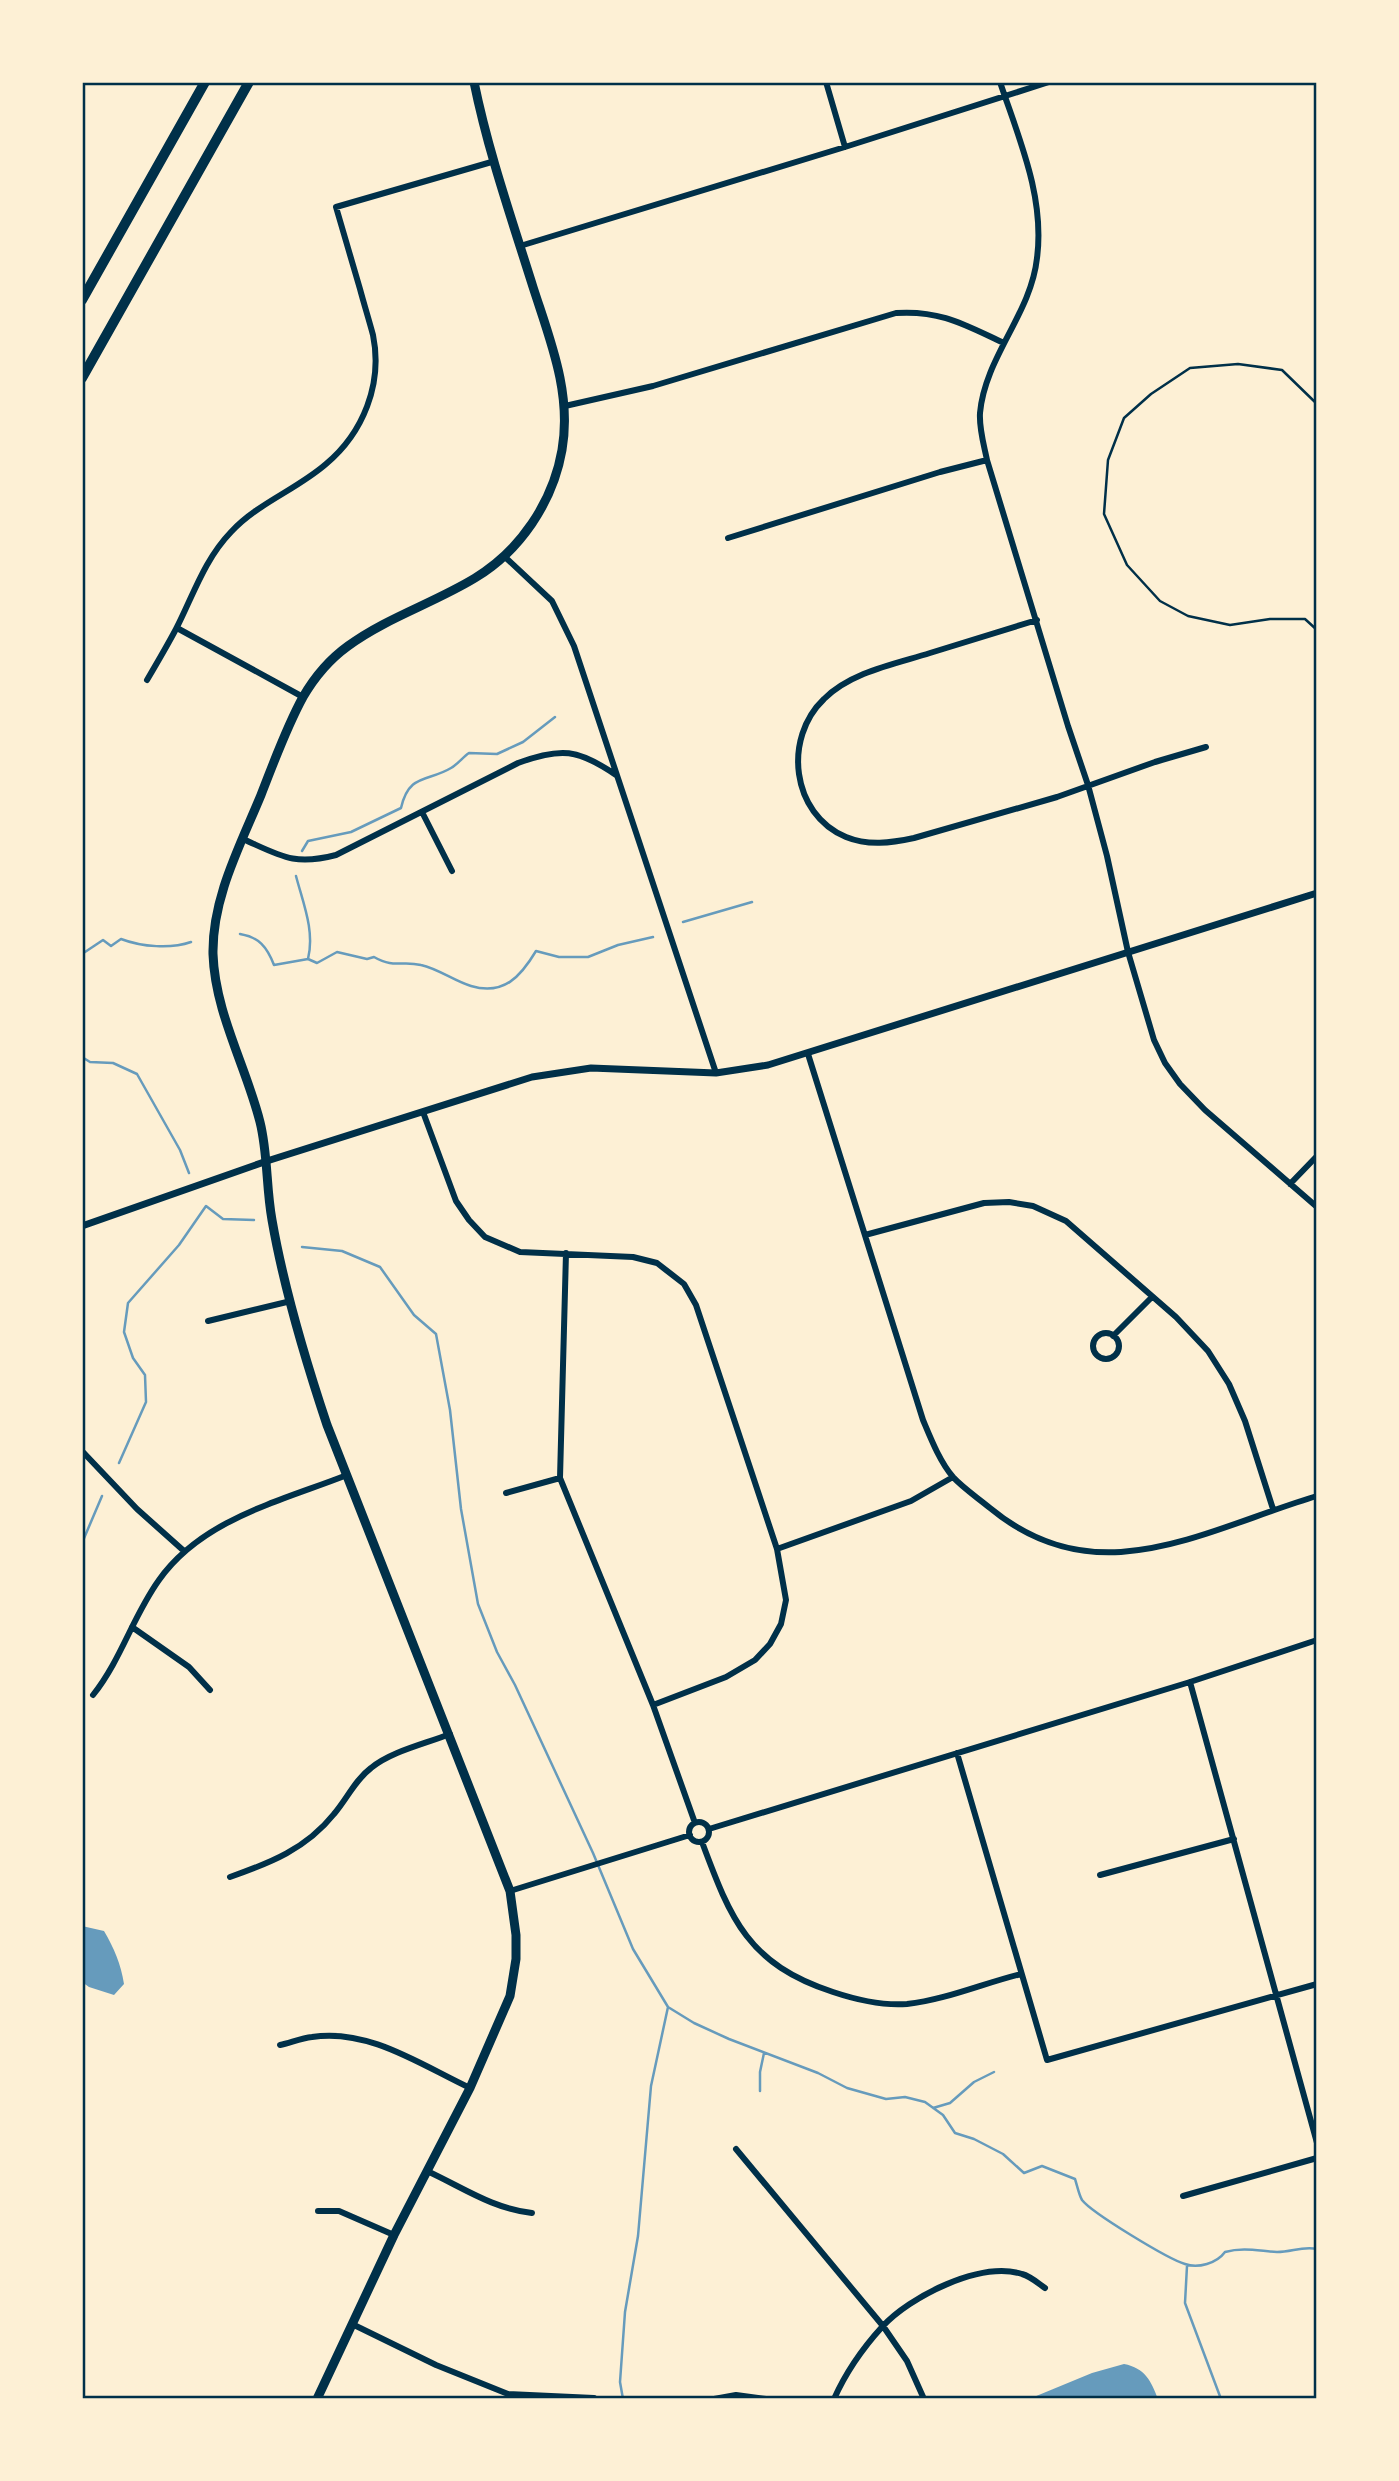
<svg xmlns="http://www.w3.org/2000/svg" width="1399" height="2481" font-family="'Open Sans',sans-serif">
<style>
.water{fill:#669bbc}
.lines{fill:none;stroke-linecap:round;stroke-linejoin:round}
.stream{stroke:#669bbc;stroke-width:2.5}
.service{stroke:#003049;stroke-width:2.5}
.minor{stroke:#003049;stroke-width:6}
.tertiary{stroke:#003049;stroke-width:7}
.secondary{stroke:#003049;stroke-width:9}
.motorway{stroke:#003049;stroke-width:10}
.neatline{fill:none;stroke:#003049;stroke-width:2.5}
</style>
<rect width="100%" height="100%" fill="#fdf0d5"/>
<path class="water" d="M82,1926l22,5c10,17 17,33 20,53l-10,11 -25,-8 -7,-5z
M1124,2364c21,4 27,17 34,35h-129l63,-26z"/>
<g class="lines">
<path class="stream" d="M302,851l6,-10 43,-9 50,-24c8,-35 27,-26 50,-40 7,-4 12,-11 18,-15l28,1 26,-12 32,-25
M296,876c7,27 19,55 12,83
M683,922l69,-20
M240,934c19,3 27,13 34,31l34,-6 9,4 20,-11 30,7 7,-2c21,12 27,3 47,8 18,4 33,16 50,21 33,10 50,-10 65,-35l23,6h29l30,-12 35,-8
M82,954l21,-14 8,6 10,-7c21,8 50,10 70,3
M82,1057l8,5 23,1 24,11 43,76 9,23
M302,1247l40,4 38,16 34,48 22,19 14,76 11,99 17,95 19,48 18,33 78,168 40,96 35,58 -17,79 -13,150 -13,76 -5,70 3,17
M119,1463l27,-61 -1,-27 -12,-17 -9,-26 4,-29 51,-58 27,-39 17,13 31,1
M82,1543l20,-47
M668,2007l26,16 35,16 89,34 29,15 39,11 19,-2 20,5 18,13 12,18 19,6 29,15 21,19 18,-7 33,13c2,6 4,16 7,21 10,13 86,59 103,64 13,5 32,-1 40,-12 18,-5 34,-1 52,0 15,0 25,-6 40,-3
M760,2091v-19l4,-19
M933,2108l17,-5 24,-21 20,-10
M1187,2266l-2,37 36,96"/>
<path class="service" d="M1317,404l-35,-34 -44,-6 -48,4 -39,26 -27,24 -16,42 -4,54 23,51 33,36 28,15 42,9 40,-6h35l12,11"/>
<path class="minor" d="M826,82l19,65
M1000,82c19,57 45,115 37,176 -6,56 -52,99 -57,155 -1,16 4,32 7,47l81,266 20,59 19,71 21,96 26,88 11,23 15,21 25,26 112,97
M520,246l325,-99 204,-65
M565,406l88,-20 243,-73c45,-3 69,12 108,30
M728,538l212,-66 47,-12
M504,556l48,45 22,45 142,427
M1037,620c-35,11 -71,22 -107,33 -35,11 -79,19 -106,46 -41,39 -33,115 22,138 22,9 45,6 68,1l143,-41 98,-35 51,-15
M177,628l126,69
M147,680c10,-17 20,-34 29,-51 17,-33 28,-69 55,-97 27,-29 65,-42 95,-68 37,-31 57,-80 47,-129 -4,-15 -9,-31 -13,-46 -8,-27 -16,-55 -24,-82l159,-46
M422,812l30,59
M243,839c38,17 51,27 93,16l182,-92c43,-16 60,-14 98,12
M808,1054l115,366c8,19 17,42 30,57 10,11 25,21 37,31 108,89 213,22 327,-12
M423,1112l33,89 13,19 16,17 35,15 113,5 24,6 27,21 12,21 81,244 9,51 -5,24 -11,20 -15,16 -29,17 -73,28
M1290,1184l27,-28
M865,1235l119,-32 25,-1 24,4 33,15 110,96 32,34 21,33 16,37 28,88
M566,1253l-6,225 93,227 42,118
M208,1321l83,-20
M1093 1346a13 13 0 1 1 26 0a13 13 0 1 1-26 0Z
M1113,1336l39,-39
M82,1451l55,58 47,42
M506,1493l54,-15
M777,1549l134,-48 42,-24
M132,1627l57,40 21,23
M1190,1682l127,461
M93,1695c28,-35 40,-79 66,-115 43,-61 122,-79 188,-105
M957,1753l90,307 270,-76
M689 1832a10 10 0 1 1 20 0a10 10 0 1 1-20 0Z
M709,1829l481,-147 127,-42
M702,1842c29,78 46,122 131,150 24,8 48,14 74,12 38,-4 77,-21 114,-30
M1100,1875l134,-36
M230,1877c40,-14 76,-28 104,-63 13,-15 21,-34 37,-46 21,-17 54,-24 79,-34
M510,1891l180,-56
M280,2045c10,-2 21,-7 32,-8 56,-9 109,28 158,51
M736,2149l147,177 24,35 17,38
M427,2171c37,17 64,37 105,42
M1183,2196l134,-38
M318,2211h21l55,24
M352,2324l84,41 72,29 86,4
M714,2399l22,-4 30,4
M834,2399c12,-27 28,-50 48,-72 27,-30 98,-66 140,-53 8,2 16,9 23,14"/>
<path class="tertiary" d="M82,1226l185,-65 265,-84 59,-9 125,5 52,-8 549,-172"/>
<path class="secondary" d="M317,2399l77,-164 76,-147 40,-92 6,-37v-24l-6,-44 -183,-466c-22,-66 -43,-136 -55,-205 -6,-33 -4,-66 -12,-98 -14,-56 -45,-109 -47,-168 -1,-56 27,-108 48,-159 13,-33 25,-67 42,-98 11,-19 27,-38 45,-51 38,-28 86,-43 127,-68 45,-27 78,-76 87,-128 10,-57 -12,-110 -29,-163 -21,-67 -45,-136 -59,-205"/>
<path class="motorway" d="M82,300l123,-218
M82,378l167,-296"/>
</g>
<rect width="1399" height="2481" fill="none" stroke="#fdf0d5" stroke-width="168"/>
<rect x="84" y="84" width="1231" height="2313" class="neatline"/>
</svg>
